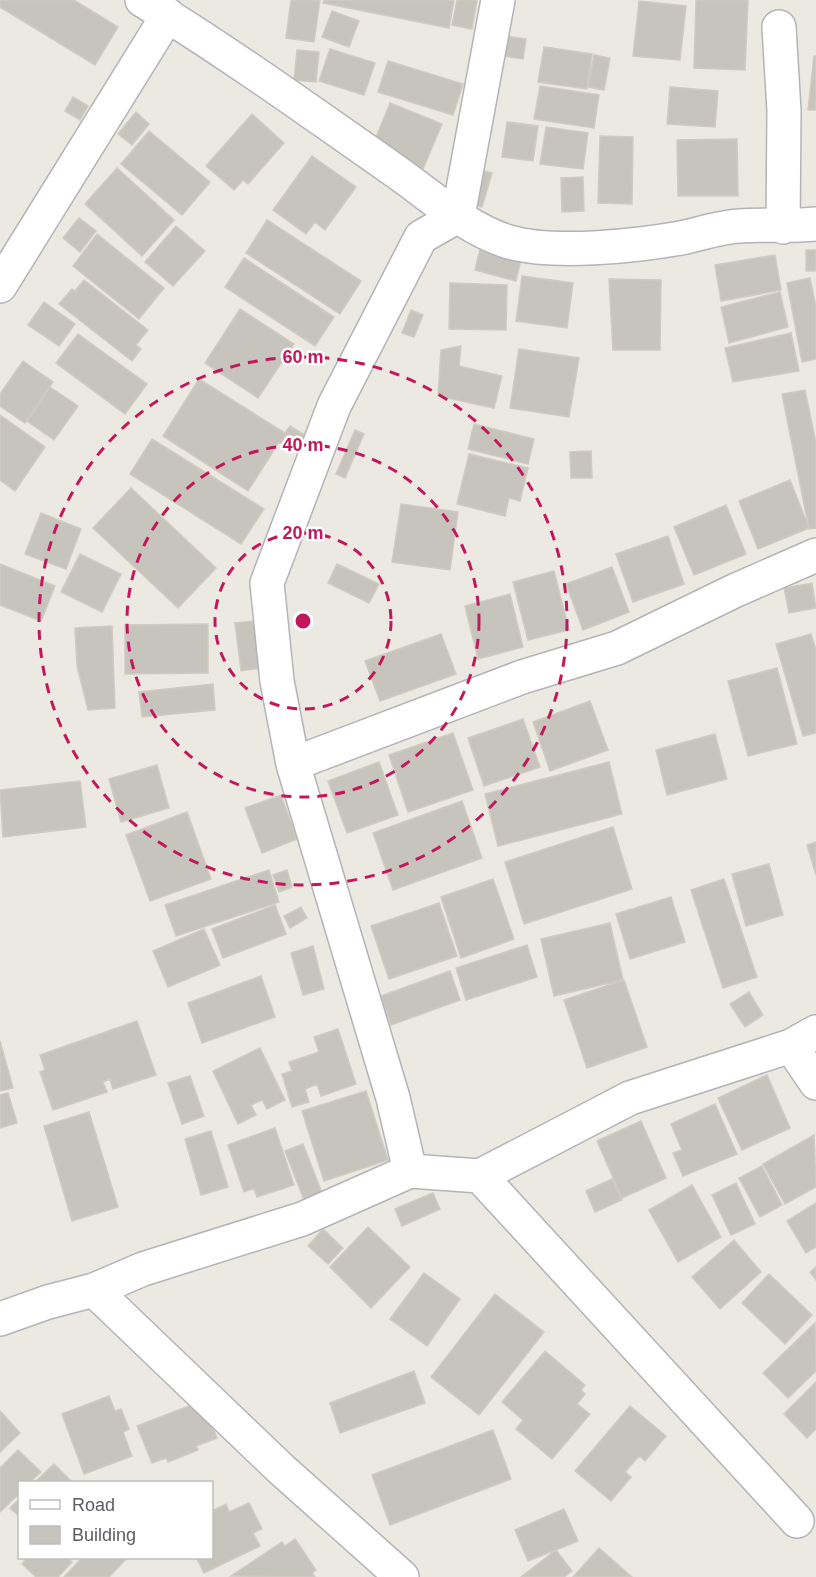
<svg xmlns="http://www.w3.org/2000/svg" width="816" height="1577" font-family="Arial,sans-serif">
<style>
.building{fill:#c7c4be;stroke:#d0cbc1;stroke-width:1.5}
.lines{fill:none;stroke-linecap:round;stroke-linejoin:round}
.minor-casing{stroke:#b2b4b8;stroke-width:36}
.minor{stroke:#fff;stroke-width:33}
.ring{fill:none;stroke:#c2185b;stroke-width:3;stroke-dasharray:10 8}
.centre{fill:#c2185b;stroke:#fff;stroke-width:3}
.ring-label{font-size:18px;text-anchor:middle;font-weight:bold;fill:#c2185b;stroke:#fff;stroke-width:5;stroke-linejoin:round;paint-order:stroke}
</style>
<rect width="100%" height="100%" fill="#ece9e2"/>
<path class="building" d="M0,0h74l44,27 -23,38 -95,-58z
M291,0h29l-6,42 -28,-4z
M324,0h130l-5,28 -126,-25z
M457,0h20l-5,29 -20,-4z
M696,0h52l-3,70 -51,-2z
M639,1l47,5 -6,54 -47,-4z
M332,11l27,10 -10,26 -27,-10z
M507,36l19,3 -3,20 -19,-3z
M544,47l48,7 -5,35 -49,-7z
M330,49l45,14 -11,32 -45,-14z
M297,50l22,2 -3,30 -22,-2z
M594,55l16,3 -6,32 -16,-3z
M814,56h2v54h-8z
M388,61l75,23 -10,31 -75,-23z
M540,86l59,9 -5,33 -60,-9z
M670,87l48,4 -3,36 -48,-3z
M73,97l15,9 -8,14 -15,-9z
M390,103l52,21 -19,45 -51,-22z
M136,112l13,12 -17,21 -14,-11z
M252,114l32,29 -36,41 -5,-4 -9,10 -28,-24z
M507,122l31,4 -5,35 -31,-4z
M546,127l42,6 -5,36 -43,-5z
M149,131l61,51 -28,33 -61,-51z
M600,136l33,1 -1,67 -34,-1z
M737,139l1,57h-60l-1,-56z
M312,156l44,31 -31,43 -10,-8 -9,12 -33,-24z
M117,168l57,52 -32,36 -57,-52z
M475,169l17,4 -10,34 -16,-5z
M583,177l1,34 -22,1 -1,-34z
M79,218l17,13 -16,21 -17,-14z
M267,220l94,61 -21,33 -94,-61z
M176,226l29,25 -32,35 -28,-24z
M97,234l67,54 -25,31 -66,-53z
M480,249l41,10 -5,22 -41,-11z
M806,250h10v21h-10z
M775,255l6,35 -60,11 -6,-36z
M244,258l90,59 -19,29 -90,-59z
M522,276l51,7 -6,45 -51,-7z
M810,278l6,29v52l-14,3 -15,-79z
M609,279l52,1 -1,70h-47z
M84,280l64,50 -12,15 5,4 -9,12 -73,-57 13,-15 3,2z
M450,283l57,2 -1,45 -57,-1z
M780,292l8,35 -59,16 -8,-36z
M44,302l31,22 -16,22 -31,-21z
M240,309l54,35 -36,54 -53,-35z
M411,310l12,5 -9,22 -12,-4z
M791,333l8,38 -66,11 -8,-34z
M78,334l69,50 -22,30 -69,-51z
M461,346l-2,20 43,10 -8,32 -56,-12 3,-46z
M519,349l60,9 -10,59 -59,-9z
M23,361l30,21 -28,41 -25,-17v-12z
M199,379l86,54 5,-7 20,12 -10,17 -21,-13 -31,49 -85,-55z
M50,387l28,19 -24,34 -27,-19z
M805,390l11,53v85l-7,1 -27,-135z
M0,415l45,32 -30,44 -15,-11z
M474,424l60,15 -6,25 -60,-15z
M355,430l9,4 -19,44 -9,-4z
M152,439l112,70 -23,35 -111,-70z
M591,451l1,27h-21l-1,-26z
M469,454l59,14 -8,33 -11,-3 -4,18 -48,-12z
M790,480l19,48 -51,21 -19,-48z
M131,488l85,80 -38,40 -85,-80z
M401,504l57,8 -8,58 -58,-8z
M726,505l20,49 -52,21 -20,-48z
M41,513l40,16 -15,40 -41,-15z
M668,536l16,48 -51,18 -17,-48z
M80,554l41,20 -19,38 -41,-20z
M0,564l55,22 -14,35 -41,-16z
M337,564l42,20 -10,19 -41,-20z
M612,567l17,45 -46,18 -17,-46z
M554,571l15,59 -41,10 -15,-58z
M812,583l4,25 -27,5 -5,-25z
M510,594l13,53 -45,12 -13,-53z
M257,621l5,47 -21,3 -6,-48z
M208,624v49l-83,1v-49z
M112,626l3,82 -27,2 -11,-44 -2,-38z
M441,634l15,40 -76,27 -15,-40z
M811,634l5,16v83l-13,3 -27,-92z
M777,668l20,76 -49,12 -20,-75z
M213,684l2,26 -73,7 -3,-25z
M590,701l18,49 -58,21 -17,-49z
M523,719l17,48 -56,19 -16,-48z
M453,733l20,57 -65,22 -19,-57z
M715,734l12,45 -60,16 -11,-45z
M379,762l19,53 -51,18 -19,-52z
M609,762l13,52 -124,32 -13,-52z
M157,765l12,43 -48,14 -12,-43z
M80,781l6,46 -83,10 -3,-47z
M281,795l16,44 -35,14 -17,-45z
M462,801l20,57 -89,32 -20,-57z
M187,812l24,67 -61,22 -24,-66z
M613,827l19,62 -108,35 -19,-62z
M816,842v33l-9,-30z
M769,864l14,51 -37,11 -14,-52z
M269,870l10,32 -103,34 -11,-31z
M287,870l5,17 -13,5 -6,-17z
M493,879l21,60 -53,19 -20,-61z
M724,879l33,98 -34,11 -32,-98z
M671,897l14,45 -55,17 -14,-45z
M439,903l18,53 -68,23 -18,-53z
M275,905l11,29 -63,24 -11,-29z
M301,907l6,11 -17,10 -6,-12z
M610,923l13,57 -69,16 -13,-57z
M204,929l16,36 -52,22 -15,-36z
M527,945l10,32 -71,23 -10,-32z
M313,946l11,43 -21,6 -12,-42z
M450,971l10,29 -69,25 -10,-29z
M261,976l14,41 -73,26 -14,-40z
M624,980l23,67 -60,21 -23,-68z
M749,992l14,23 -18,12 -15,-23z
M137,1021l19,54 -43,14 -3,-10 -7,3 4,10 -54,18 -13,-38 5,-2 -5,-15z
M338,1029l18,55 -35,12 -4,-12 -12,5 4,13 -17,5 -10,-33 10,-3 -3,-9 30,-10 -5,-15z
M0,1041l13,47 -13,3z
M260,1048l25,52 -18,9 -5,-9 -11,5 5,10 -18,9 -25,-53z
M767,1075l23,53 -48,22 -24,-52z
M190,1076l14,40 -22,8 -14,-41z
M366,1091l22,69 -64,21 -22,-70z
M8,1093l9,30 -17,5v-33z
M715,1104l22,50 -54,22 -10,-23 9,-3 -11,-26z
M89,1112l29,95 -46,14 -28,-95z
M641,1121l25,57 -44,20 -25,-57z
M275,1128l19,57 -37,12 -3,-9 -10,4 -16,-47z
M211,1131l17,56 -27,8 -16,-56z
M814,1135l2,52 -31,17 -22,-40z
M303,1144l21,54 -18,7 -21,-54z
M762,1166l20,39 -22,12 -21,-39z
M612,1179l10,21 -27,12 -9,-21z
M736,1183l19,41 -24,11 -19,-40z
M692,1185l29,52 -43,25 -29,-52z
M433,1193l7,16 -38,17 -7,-17z
M816,1203v44l-10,6 -19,-32z
M368,1227l42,40 -39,41 -41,-41z
M323,1229l20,19 -15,16 -20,-18z
M734,1240l27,32 -41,37 -28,-32z
M816,1267v13l-6,-8z
M424,1273l36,26 -33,47 -37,-27z
M769,1274l43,41 -27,29 -43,-41z
M495,1294l49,38 -65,83 -48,-38z
M815,1323l1,48 -28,27 -25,-25z
M545,1351l40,34 -4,5 4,4 -8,10 13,10 -38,45 -36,-30 7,-9 -21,-18z
M414,1371l11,32 -85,30 -10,-30z
M816,1382v47l-9,9 -23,-24z
M109,1396l6,15 6,-2 8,20 -6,3 9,24 -48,18 -22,-60z
M202,1401l15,37 -21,8 2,4 -30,12 -2,-4 -14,5 -15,-37z
M630,1406l36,30 -21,25 -6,-5 -14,16 6,5 -20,24 -36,-30z
M0,1411l20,22 -20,19z
M493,1430l18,49 -121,46 -18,-50z
M18,1450l23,22 -11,10h-10v11l-20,19v-44z
M54,1464l18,18h-37z
M20,1498v19l-10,-9z
M249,1503l13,26 -9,4 7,13 -56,27 -7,-14 -3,-1h18v-47l14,-7 3,8z
M564,1509l14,32 -50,20 -13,-31z
M295,1539l21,31 -4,3 3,4 -84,-1 51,-34 3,4z
M599,1548l33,29h-59z
M556,1550l16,21 -8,6h-43z
M27,1558h40l5,4 -14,15h-22l-14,-13z
M82,1558h45l-18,19h-45z"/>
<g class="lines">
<g class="minor-casing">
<path id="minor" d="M142,0c86,52 167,111 249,168 38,26 73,60 118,74 45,13 126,4 172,-4 19,-4 39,-11 58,-12 26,-2 51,1 77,-2
M779,27l5,84 -1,116
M458,216l40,-216
M0,286l168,-271
M293,764l229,-87 95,-29 117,-57 82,-36
M791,1046l25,37
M410,1171l-17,-73 -100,-334 -16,-83 -10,-98 67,-177 87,-169 37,-21
M480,1176l317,345
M94,1290l187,179 121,108
M0,1319l48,-17 46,-12 49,-21 159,-50 108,-48 70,5 150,-78 161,-52 25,-14"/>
</g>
<use href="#minor" class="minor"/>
</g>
<g class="ring">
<circle cx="303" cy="621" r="88"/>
<circle cx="303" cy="621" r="176"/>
<circle cx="303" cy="621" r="264"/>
</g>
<circle cx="303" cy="621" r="9" class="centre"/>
<g class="ring-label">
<text x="303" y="363">60 m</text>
<text x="303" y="451">40 m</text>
<text x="303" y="539">20 m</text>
</g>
<rect x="18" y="1481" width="195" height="78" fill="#ffffff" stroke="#bdbec0" stroke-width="1.5"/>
<rect x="30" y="1500" width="30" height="9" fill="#ffffff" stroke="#bdbec0" stroke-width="1.5"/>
<text x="72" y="1511" font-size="18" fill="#5a5d61">Road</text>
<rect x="30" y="1526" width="30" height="18" fill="#c7c4be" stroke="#bdbec0" stroke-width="1.5"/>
<text x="72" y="1541" font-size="18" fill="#5a5d61">Building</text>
</svg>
